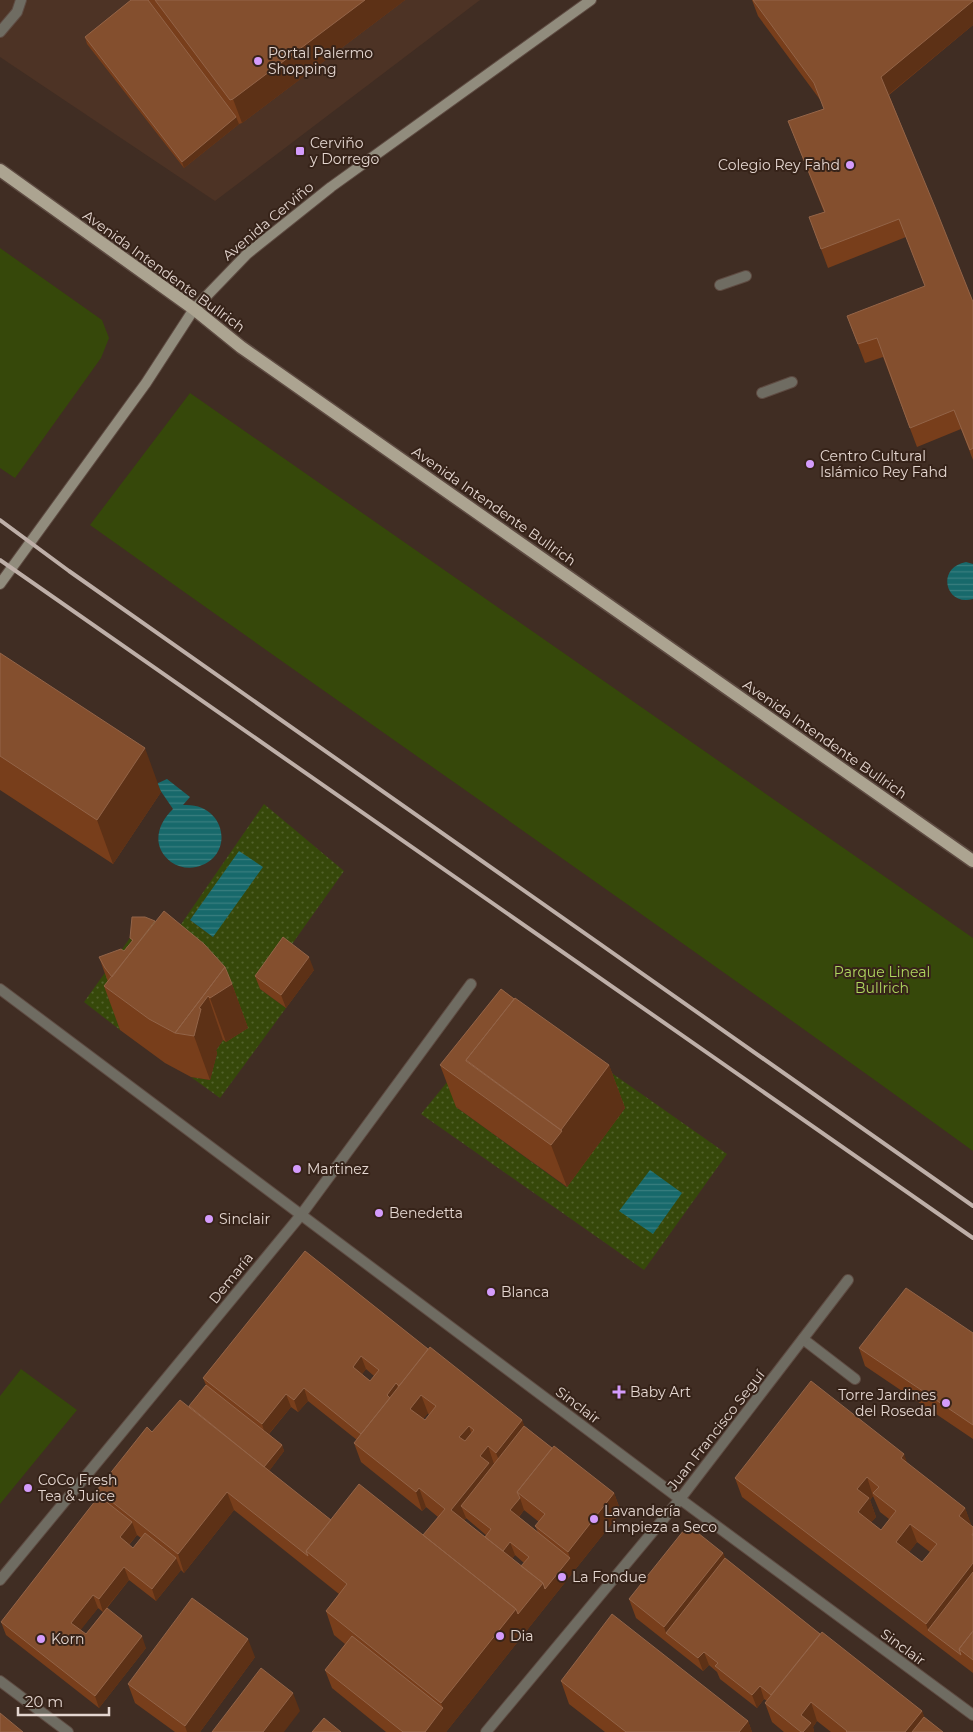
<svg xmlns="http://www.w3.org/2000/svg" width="973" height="1732" font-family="Montserrat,sans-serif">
  <defs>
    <pattern id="garden-dots" width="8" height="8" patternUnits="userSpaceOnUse" patternTransform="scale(1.25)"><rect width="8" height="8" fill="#36480a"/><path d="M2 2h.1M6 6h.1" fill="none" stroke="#53622d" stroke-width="1.8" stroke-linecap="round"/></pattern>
    <pattern id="water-rules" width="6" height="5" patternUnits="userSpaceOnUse" patternTransform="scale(1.25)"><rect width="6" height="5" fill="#17696b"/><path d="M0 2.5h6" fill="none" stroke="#397e7f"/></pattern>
  </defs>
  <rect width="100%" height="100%" fill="#402d23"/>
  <path fill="#4d3325" d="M0,0H480L215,201L0,57Z"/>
  <path fill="#36480a" d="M0,248L102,320L109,338L101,358L15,478L0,468Z
    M190,393L973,938V1151C681,939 384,735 90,525Z
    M21,1369L77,1410L0,1504V1396Z"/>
  <path fill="url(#garden-dots)" fill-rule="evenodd" d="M264,804L344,871L260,989L286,1008L220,1098L191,1077L210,1080L217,1054L215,1052L223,1040L226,1041L248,1028L128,1021L120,1030L84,1002L145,917L175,933ZM240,851L213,937L190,920Z
    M512,1003L727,1154L644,1270L421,1114ZM456,1107L625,1108L566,1187Z"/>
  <path fill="url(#water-rules)" d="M966,562L973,564V599C946,607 935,568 966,562Z
    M167,779L190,797L183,805C227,802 236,858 196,867C188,869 178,867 171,862C151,847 157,824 173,809L156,784Z
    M239,851L263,867L213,937L190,920Z
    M650,1170L682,1193L653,1234L619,1211Z"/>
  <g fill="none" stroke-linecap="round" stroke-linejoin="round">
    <defs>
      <path id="lane" d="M0,32L17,12L21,0
        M803,1339L855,1379"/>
      <path id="street" d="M720,285L746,276
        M762,393L792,382
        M0,989L680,1499L973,1715
        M0,1580L301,1215L471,984
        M0,1681L68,1732
        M486,1732L680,1499L848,1280"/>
      <path id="secondary" d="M0,584L146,383L194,309L247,254L331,187L591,0"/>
      <path id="primary" d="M0,170L194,309L241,347L973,861"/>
    </defs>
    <use href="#lane" stroke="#5e4b42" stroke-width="12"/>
    <use href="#street" stroke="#5e4b42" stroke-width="12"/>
    <use href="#secondary" stroke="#5e4b42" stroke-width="12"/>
    <use href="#primary" stroke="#5e4b42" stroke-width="15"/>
    <use href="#lane" stroke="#6f6c62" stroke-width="10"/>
    <use href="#street" stroke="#6f6c62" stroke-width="10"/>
    <use href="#secondary" stroke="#918c7d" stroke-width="10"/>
    <use href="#primary" stroke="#aca491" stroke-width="12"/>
    <path stroke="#beafa8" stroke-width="4" d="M0,520L69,571L973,1206
      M0,560L973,1238"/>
  </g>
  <path fill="#783e1b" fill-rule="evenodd" d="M131,0H405L242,123L239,124L184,168L87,44L85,37Z
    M752,0H973V25L889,95L973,302V460L961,429L917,447L883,357L865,363L847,316L925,286L906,237L828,268L809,217L824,212L788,121L824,109L821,101L758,16Z
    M0,653L161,792L113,864L0,790Z
    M130,938L232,984L248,1028L226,1042L223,1040L216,1050L217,1053L210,1080L191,1077L165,1063L120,1030L104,986L108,982L99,957L124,951L132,941Z
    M314,970L286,1008L260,989L255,976Z
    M501,989L609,1065L625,1108L567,1187L456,1107L440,1065Z
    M305,1251L428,1349L522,1420L524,1426L552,1448L614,1493L621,1512L446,1732H386L332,1688L325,1670L345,1644L334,1635L326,1611L339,1594L234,1510L184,1573L181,1570L156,1601L129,1580L107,1608L146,1648L99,1708L6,1635L1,1622L99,1496L97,1490L152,1432L189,1406L206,1385L203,1378ZM366,1369L374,1376L370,1381L362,1374ZM308,1401L357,1440L354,1443L361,1462L422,1511L426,1507L438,1517L423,1535L331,1520L269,1471L284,1451L282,1445L269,1434L291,1407L298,1412ZM428,1413L429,1415L425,1420L423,1419ZM524,1510L539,1522L535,1526L538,1532L519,1517ZM466,1518L486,1535L485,1537L464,1521ZM137,1535L141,1538L133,1548L129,1545ZM515,1555L524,1563L521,1566L512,1559ZM98,1608L103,1612L86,1634L80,1630Z
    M973,1333V1439L865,1366L859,1348Z
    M907,1463L965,1508L971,1525L973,1527V1673L742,1497L735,1478ZM873,1496L880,1512L889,1519L881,1530L871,1522L876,1517L870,1500ZM917,1542L930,1552L922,1562L909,1552Z
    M723,1553L725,1558L820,1634L922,1711L924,1717L943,1732H831L817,1721L813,1727L814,1732H784L772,1722L765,1703L767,1701L764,1699L757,1708L720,1679L717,1672L709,1665L703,1671L636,1618L629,1599Z
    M255,1657L200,1732H175L135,1703L128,1684Z
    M561,1681L748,1721L752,1732H605L569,1704Z"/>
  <path fill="#5d3116" d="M365,0H405L242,123L233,99Z
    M973,1V25L888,95L881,77Z
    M236,117L239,124L184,168L182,162Z
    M145,748L161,792L113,864L97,820Z
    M309,957L314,970L286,1008L281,995Z
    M225,967L232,984L248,1028L226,1042L210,998L208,996L223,1040L216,1050L217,1053L210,1080L194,1036L175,1033Z
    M609,1065L625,1108L567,1187L551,1145L562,1131L561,1130Z
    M361,1356L366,1369L357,1380L353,1367Z
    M396,1383L401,1396L365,1437L387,1395Z
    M304,1388L308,1401L298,1412L294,1400Z
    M286,1394L291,1407L266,1437L262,1424Z
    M421,1395L428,1413L417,1427L410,1409Z
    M522,1420L529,1439L503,1471L496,1453Z
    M469,1426L475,1444L466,1456L459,1437Z
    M282,1445L284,1451L263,1479L260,1472Z
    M488,1446L494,1464L461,1506L466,1518L458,1529L451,1510L480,1456Z
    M904,1454L911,1473L901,1458Z
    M867,1477L873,1496L870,1500L876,1517L864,1531L858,1512L857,1489Z
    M419,1488L426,1507L422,1511L416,1492Z
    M227,1492L234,1510L184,1573L178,1554Z
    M614,1493L621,1512L450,1727L441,1703L516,1609L570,1558L568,1552Z
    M520,1498L524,1510L514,1523L510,1510Z
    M965,1508L972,1527L959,1516Z
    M132,1522L137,1535L124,1550L120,1537Z
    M910,1524L917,1542L903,1560L896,1542Z
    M510,1542L515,1555L506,1566L501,1554Z
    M723,1553L730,1571L666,1633L664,1627Z
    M176,1558L181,1570L156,1601L152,1589Z
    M973,1563V1591L928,1630L926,1624Z
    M124,1567L129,1580L103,1612L99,1599Z
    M93,1595L98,1608L76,1636L71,1623Z
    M142,1636L146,1648L99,1708L95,1696Z
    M248,1639L255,1657L200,1732H187L185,1726Z
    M704,1652L709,1665L703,1671L698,1658Z
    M760,1686L764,1699L757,1708L752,1695Z
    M293,1693L300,1711L284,1732H263Z
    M811,1702L817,1721L813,1727L814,1732H803L801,1715Z
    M443,1708L450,1727L446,1732H425Z
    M922,1711L929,1729L927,1732H905Z
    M748,1721L752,1732H739Z"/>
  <path fill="#844f2e" stroke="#936448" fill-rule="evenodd" d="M131,0H148L236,117L182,162L85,37Z
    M155,0H365L233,99L230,100Z
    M753,0H973V1L881,77L935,207L973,302V448L970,450L954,410L910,428L877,338L858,344L847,316L925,286L899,219L821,249L809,217L825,212L788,121L824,109L814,83Z
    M0,653L145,748L97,820L0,756Z
    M164,911L204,944L225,967L175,1033L149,1019L104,986Z
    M132,917H145L155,921L112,977L105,968L99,957L121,949L124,951L133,940L130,938Z
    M283,937L309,957L281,995L255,976Z
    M225,967L232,984L210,998L208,996L199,1008L201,1009L194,1036L175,1033Z
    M501,989L514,999L466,1060V1061L562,1131L551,1145L440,1065Z
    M515,998L609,1065L561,1130L466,1060Z
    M305,1251L428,1349L399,1386L396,1383L387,1395L390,1398L361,1434L304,1388L294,1400L286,1394L262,1424L203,1378ZM361,1356L379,1370L370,1381L353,1367Z
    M906,1288L973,1333V1425L859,1348Z
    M430,1347L522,1420L496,1453L488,1446L480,1456L489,1463L451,1510L543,1583L518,1614L516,1609L423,1535L445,1509L419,1488L416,1492L354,1443ZM421,1395L436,1406L425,1420L410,1409ZM469,1426L474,1430L465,1441L459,1437Z
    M811,1381L904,1454L901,1458L965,1508L959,1516L973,1527V1533L972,1535H973V1563L926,1624L735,1478ZM867,1477L879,1487L873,1493L896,1511L881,1530L858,1512L869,1498L857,1489ZM910,1524L937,1544L922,1562L896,1542Z
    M206,1385L282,1445L264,1467L189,1406Z
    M180,1400L331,1520L306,1551L308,1556L227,1492L178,1554L97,1490L147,1427L152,1432Z
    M524,1426L552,1448L517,1492L520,1498L510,1510L570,1558L545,1589L543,1583L521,1566L529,1557L510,1542L503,1551L485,1537L491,1529L461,1506Z
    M554,1446L614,1493L568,1552L535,1526L545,1514L517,1492Z
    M359,1484L516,1609L441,1703L326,1611L347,1584L306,1551Z
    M99,1496L132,1522L120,1537L133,1548L145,1533L176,1558L152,1589L124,1567L99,1599L93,1595L71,1623L86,1634L107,1608L142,1636L95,1696L1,1622Z
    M688,1525L723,1553L664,1627L629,1599Z
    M725,1558L820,1634L771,1695L760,1686L752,1695L715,1666L718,1663L704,1652L698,1658L666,1633Z
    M973,1572V1631L959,1649L961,1655L928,1630Z
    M192,1598L248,1639L185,1726L128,1684Z
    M612,1614L748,1721L739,1732H626L561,1681Z
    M973,1631V1660L959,1649Z
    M822,1632L922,1711L905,1732H846L847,1731L811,1702L801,1715L811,1723L803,1732H801L765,1703Z
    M352,1636L443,1708L425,1732H403L325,1670Z
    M261,1668L293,1693L263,1732H212Z
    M0,1713L23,1732H0Z
    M924,1717L943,1732H912Z
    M324,1718L341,1732H312Z"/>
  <g fill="#d49cfc" stroke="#362319" stroke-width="2">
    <circle cx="258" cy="61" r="5"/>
    <rect x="295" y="146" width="10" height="10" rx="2.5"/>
    <circle cx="850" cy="165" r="5"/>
    <circle cx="810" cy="464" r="5"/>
    <circle cx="297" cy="1169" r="5"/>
    <circle cx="379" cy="1213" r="5"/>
    <circle cx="209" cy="1219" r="5"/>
    <circle cx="491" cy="1292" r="5"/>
    <path d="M616.5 1384.5h5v5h5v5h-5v5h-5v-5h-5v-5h5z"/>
    <circle cx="946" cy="1403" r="5"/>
    <circle cx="28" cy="1488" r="5"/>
    <circle cx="594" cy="1519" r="5"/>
    <circle cx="562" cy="1577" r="5"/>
    <circle cx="500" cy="1636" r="5"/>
    <circle cx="41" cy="1639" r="5"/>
  </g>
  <g text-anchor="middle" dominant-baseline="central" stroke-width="4" stroke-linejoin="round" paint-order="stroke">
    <g font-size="14" fill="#e4d6d0" stroke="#362319" text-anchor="start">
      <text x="268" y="53">Portal Palermo<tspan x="268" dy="16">Shopping</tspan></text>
      <text x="310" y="143">Cerviño<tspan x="310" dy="16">y Dorrego</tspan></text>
      <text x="840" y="165" text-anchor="end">Colegio Rey Fahd</text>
      <text x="820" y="456">Centro Cultural<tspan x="820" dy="16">Islámico Rey Fahd</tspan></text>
      <text x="307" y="1169">Martinez</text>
      <text x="389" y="1213">Benedetta</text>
      <text x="219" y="1219">Sinclair</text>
      <text x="501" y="1292">Blanca</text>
      <text x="630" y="1392">Baby Art</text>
      <text x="936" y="1395" text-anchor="end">Torre Jardines<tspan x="936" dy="16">del Rosedal</tspan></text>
      <text x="38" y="1480">CoCo Fresh<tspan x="38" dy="16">Tea &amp; Juice</tspan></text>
      <text x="604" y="1511">Lavandería<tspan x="604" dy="16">Limpieza a Seco</tspan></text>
      <text x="572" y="1577">La Fondue</text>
      <text x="510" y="1636">Dia</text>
      <text x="51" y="1639">Korn</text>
    </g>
    <g font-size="14" fill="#e4d6d0" stroke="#362319">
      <text transform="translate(268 221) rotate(-40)">Avenida Cerviño</text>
      <text transform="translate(164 271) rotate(36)">Avenida Intendente Bullrich</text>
      <text transform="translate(494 506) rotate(35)">Avenida Intendente Bullrich</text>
      <text transform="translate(825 739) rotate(35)">Avenida Intendente Bullrich</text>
      <text transform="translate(231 1278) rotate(-51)">Demaría</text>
      <text transform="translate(578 1405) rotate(37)">Sinclair</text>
      <text transform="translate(716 1430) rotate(-52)">Juan Francisco Seguí</text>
      <text transform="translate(903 1647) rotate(36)">Sinclair</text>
    </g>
    <g font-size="14" fill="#afd75f" stroke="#362319">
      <text x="882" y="972">Parque Lineal<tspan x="882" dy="16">Bullrich</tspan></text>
    </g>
  </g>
  <path d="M18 1707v8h91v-8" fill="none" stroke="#e4d6d0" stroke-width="2.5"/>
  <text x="25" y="1707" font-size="15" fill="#e4d6d0" stroke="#362319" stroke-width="4" paint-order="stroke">20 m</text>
</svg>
